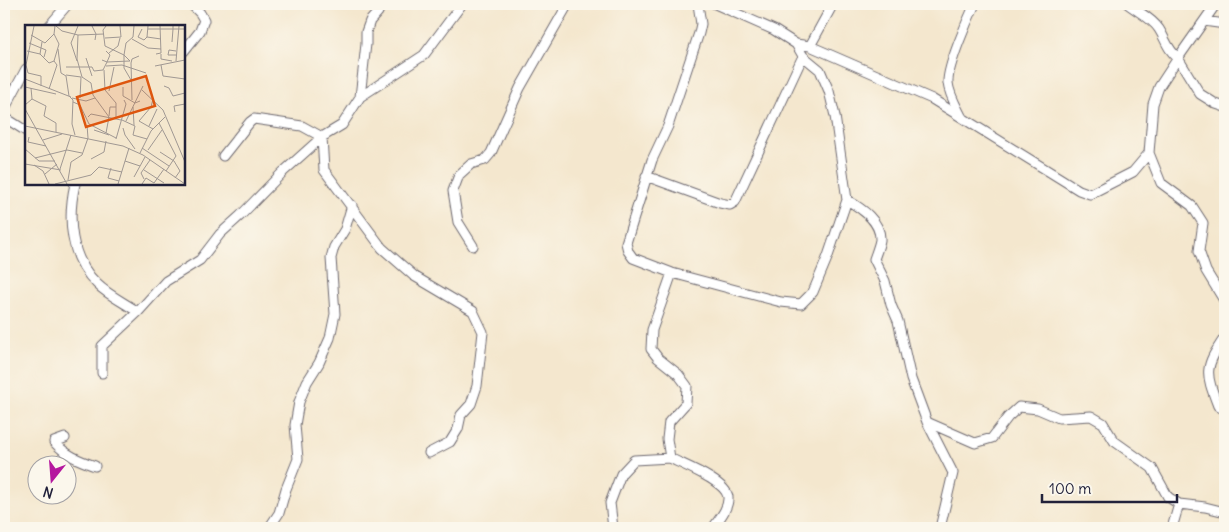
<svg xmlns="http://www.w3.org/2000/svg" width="1229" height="532" font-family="Delius,sans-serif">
  <rect width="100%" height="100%" fill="#fbf7ec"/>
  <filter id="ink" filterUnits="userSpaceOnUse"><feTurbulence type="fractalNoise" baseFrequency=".02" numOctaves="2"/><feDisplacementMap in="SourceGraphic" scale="10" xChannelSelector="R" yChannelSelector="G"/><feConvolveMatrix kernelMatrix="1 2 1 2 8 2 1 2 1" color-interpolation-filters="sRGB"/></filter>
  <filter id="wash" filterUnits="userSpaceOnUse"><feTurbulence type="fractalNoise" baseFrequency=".0096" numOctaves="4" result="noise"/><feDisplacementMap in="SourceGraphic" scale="20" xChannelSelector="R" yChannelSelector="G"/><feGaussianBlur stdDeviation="1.12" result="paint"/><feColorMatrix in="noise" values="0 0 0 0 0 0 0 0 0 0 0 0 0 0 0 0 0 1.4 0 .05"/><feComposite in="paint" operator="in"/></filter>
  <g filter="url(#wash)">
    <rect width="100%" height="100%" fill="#f4e7ce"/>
  </g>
  <g filter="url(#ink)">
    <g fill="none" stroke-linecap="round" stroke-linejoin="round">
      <defs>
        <path id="street" d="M698,4L701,24L699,33L668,126L652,160L626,243L628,251L633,258L672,273L781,302L801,304L813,292L828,256L847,200
          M715,4L774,30L796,44L810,46L932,99L1079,190L1090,194L1133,172L1149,153
          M1128,4C1138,12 1152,18 1159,29C1166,40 1167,49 1178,58L1159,87L1153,104L1149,153L1161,183L1192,206L1203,223L1199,251L1206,271L1225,302
          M1204,21L1216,4
          M1225,24L1204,21L1178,58L1200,94L1216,104L1225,107
          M49,26L68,4
          M796,44L803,56L820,70L829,91L835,116L847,200C861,208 881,221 880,240C879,246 876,253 874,259L885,281L891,305L898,321L911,379L927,422L953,473L940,528
          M810,46L833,4
          M184,51L200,31L204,20L200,13L191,4
          M360,97L366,44V32L370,21L378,12L381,4
          M4,110L26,69
          M961,116C956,106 949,94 948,83C947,67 968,19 975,4
          M4,117L26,131
          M223,156L250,122L254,119L302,126L322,137L324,170L382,248L414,276L473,311L483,332L477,386L471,404L461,415L458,429L450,442L429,453
          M646,176L720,203L730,205L735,202L803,56
          M75,184C67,219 70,258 97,284C108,295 125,303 138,312
          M473,246L458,222L453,191L459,175L471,164L485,160L491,153L520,88L568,4
          M672,273L652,330L651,349L658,358L678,374L687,386L686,403L669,422L667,439L670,458C683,465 726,481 728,497C729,508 719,519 713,528
          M1225,337C1204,368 1205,372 1218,406L1225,410
          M102,373V346L138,312L166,281L200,260L220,234L241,215L283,172L322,137L342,125L360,97L424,55L462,4
          M927,422L975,443L992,438L1008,417L1019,407L1038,409L1059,418L1091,416L1103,423L1114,441L1152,468L1168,497L1179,504L1205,507L1225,512
          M65,438L54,442C66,455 78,460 95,466
          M269,528L279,513L286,489L298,459L295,425L299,402L307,382L319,363L330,338L335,314L331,258L334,247L345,229L352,205
          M613,528L610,503L621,474L634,460L670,458
          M1172,528L1179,504"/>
      </defs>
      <use href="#street" stroke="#6c676e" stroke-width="11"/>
      <use href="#street" stroke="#fff" stroke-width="9"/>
    </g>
  </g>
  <g transform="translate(25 25)">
    <rect width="160" height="160" fill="#f4e7ce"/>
    <path fill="none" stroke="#a09893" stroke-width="1" d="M9,1L1,40L3,48L16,51V61M31,1L37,6L53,10L52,34L57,52L66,58L68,70L84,92M67,1L71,9L70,15M81,1L78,5L80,21L99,30V43L106,55M123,1L122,12L136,14M117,4L113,12L119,15L122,12M123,4H148V1M6,10L20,18L29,9M53,10L79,9M80,13L96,12L95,1M107,14L123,23L136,24M147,17L148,4H160M4,18L21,25L19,32M33,24L36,48L41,51L44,71L48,75L47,99L50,110M2,26L15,29L17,17M151,26L144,25L143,30H151M84,28L93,21L95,13M15,29L24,38L29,36L34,19L29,9L30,1M131,29L136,28L135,1M136,29V34L147,36M61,33L67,51M77,35L82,37L85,30L81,26M52,36L46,18L53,1M105,36L99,30L101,18L108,12L109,1M151,36L154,1M136,40L138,51L160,54M81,41L97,40L121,48M130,41L160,35M41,42H67L69,46L78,45L82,37L105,36M79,45L80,65L91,78V93M41,50L56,52M0,54L46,72M139,61L144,63L148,71L160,68M0,62L31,69M98,62V71L110,78L115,76M24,64L32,40L29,36M117,65L138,85L160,137M84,66L89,42M47,73L61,76L70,73M55,73L56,52M7,74L21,81L19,91L31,98V107M107,75L106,38L107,34L114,31M48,77L55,80L64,99L91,113M0,80L7,74L6,63M108,82L109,100M0,84L42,159M150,87L149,81L160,79M84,91L85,82H91M63,92L66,89L96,95M97,95L110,101L108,110L122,114M101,96L118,61M134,98L151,131L141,146M0,101L98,121L118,130L160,159M124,101L132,84M98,103L100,110L110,124M128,104L114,96L126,82L128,74M69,105L84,110M81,108L84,92M4,112L3,117L21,121M91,114L101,79L99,75M18,115L37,109M117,123L144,141M0,124L14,136H30M123,125L137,105M135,127L149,136M115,128L126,106L140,92M10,133L42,125L57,128M66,134L79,127L81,116M100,136L115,141M149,136L155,146L150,153M0,139L36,145M9,140L18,146L24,159M86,143L83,153L94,156M35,144L46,110M119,145L139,158M20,149L32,139M109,152L120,132M119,154L116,148L125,135M43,155L46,137L57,130L63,113L62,100M30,159L66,150L74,142L97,147M93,159L104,123M117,159L121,153L129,158L139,144"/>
    <path fill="#de560e" fill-opacity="0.15" stroke="#de560e" stroke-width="2.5" d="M121,51L130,81L61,102L52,72Z"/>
    <rect width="160" height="160" fill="none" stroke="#22223b" stroke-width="2.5"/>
  </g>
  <rect width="1229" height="532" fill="none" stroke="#fbf7ec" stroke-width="20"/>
  <g transform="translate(52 480) rotate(197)"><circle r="24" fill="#fbf7ec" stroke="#a4a2a5"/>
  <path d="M0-4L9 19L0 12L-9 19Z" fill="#b5179e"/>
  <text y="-8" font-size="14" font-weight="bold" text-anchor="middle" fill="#22223b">N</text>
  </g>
  <path d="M1042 494v8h135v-8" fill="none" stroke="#22223b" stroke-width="2.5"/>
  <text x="1049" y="494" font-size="15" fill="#22223b" stroke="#fbf7ec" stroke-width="4" paint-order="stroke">100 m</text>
</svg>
